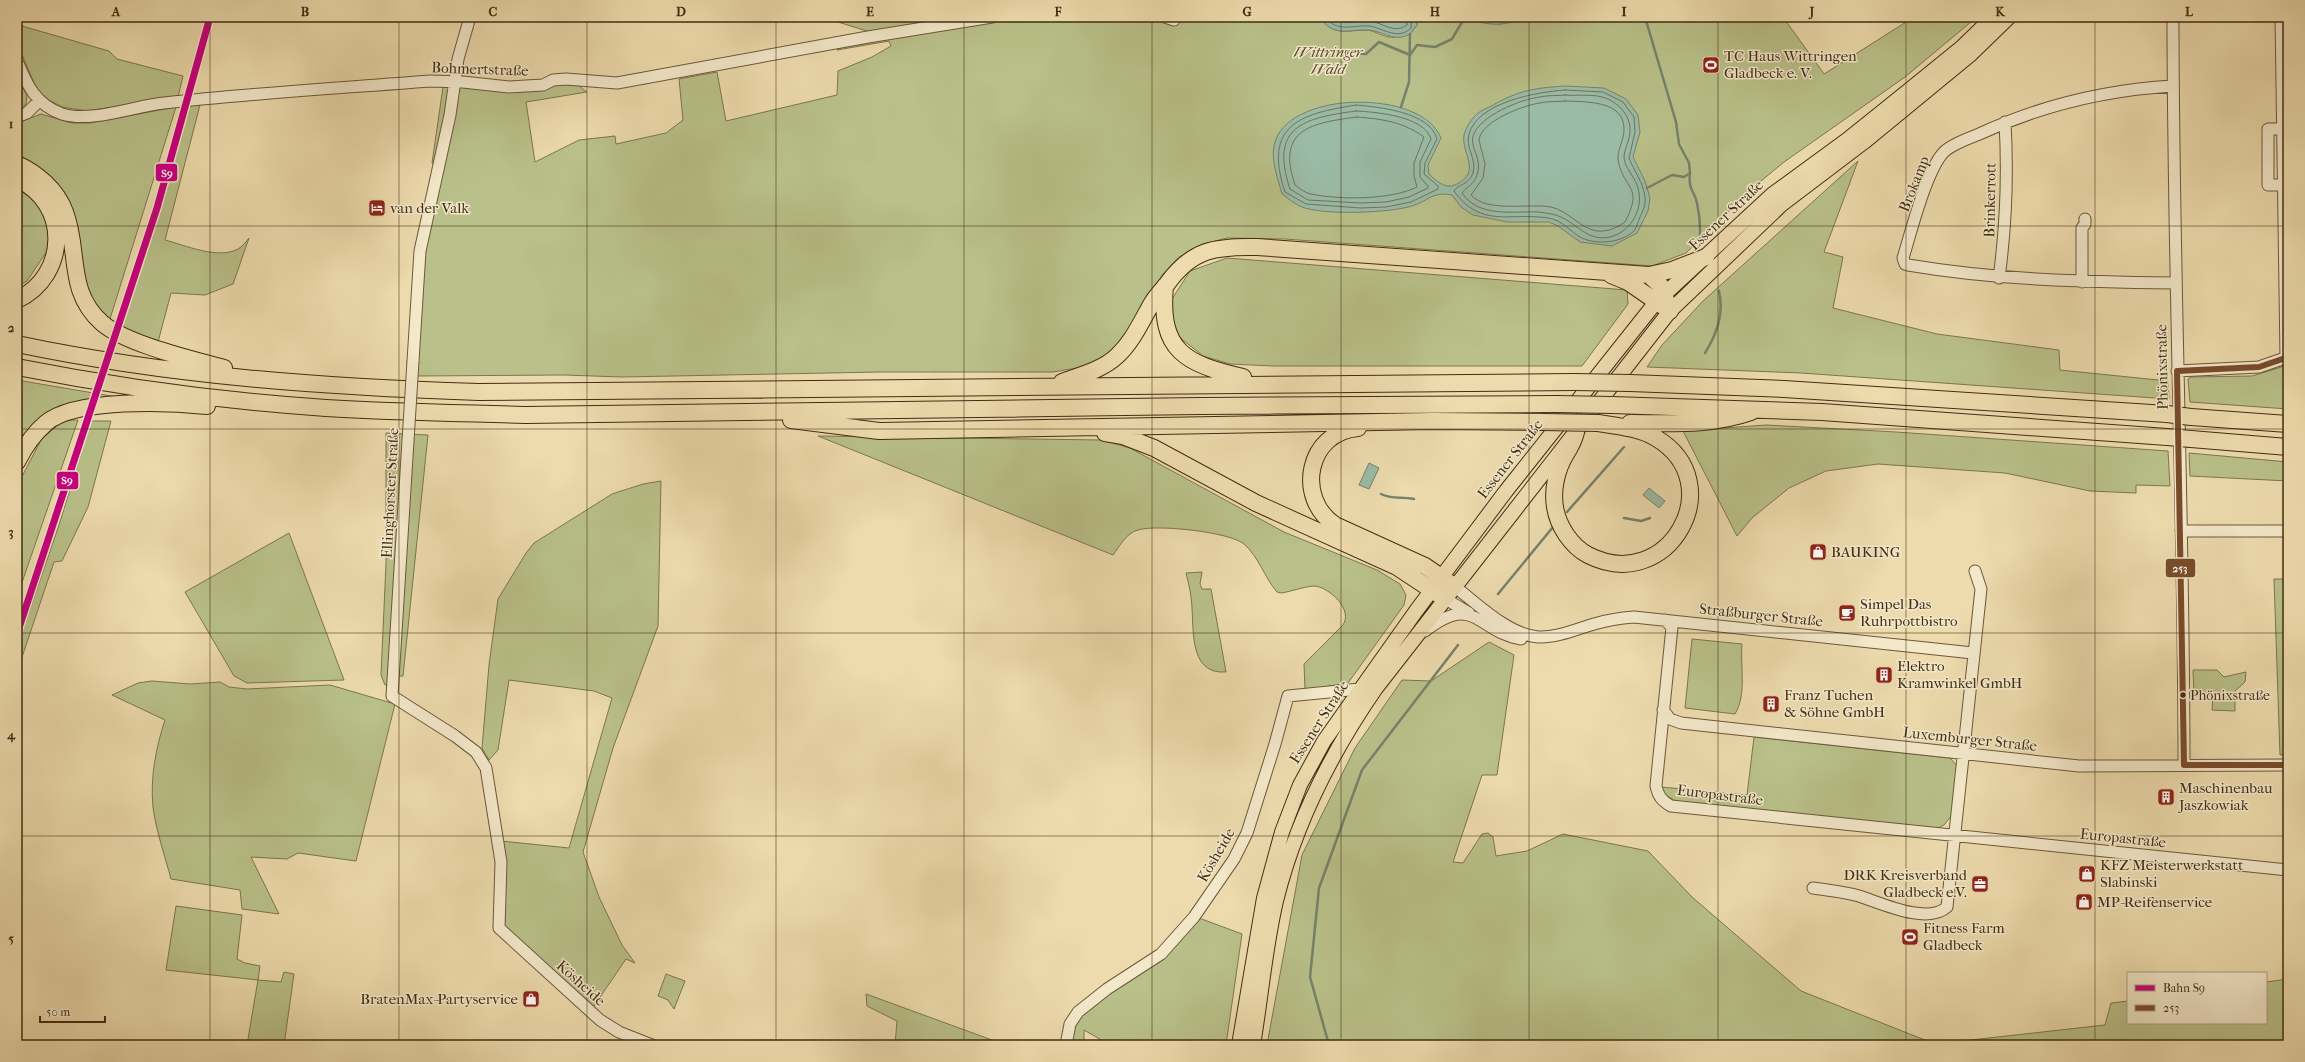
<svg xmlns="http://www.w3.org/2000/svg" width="2305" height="1062" font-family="'IM FELL French Canon',serif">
  <rect width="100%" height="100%" fill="#eddbad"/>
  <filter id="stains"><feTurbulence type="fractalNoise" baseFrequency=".005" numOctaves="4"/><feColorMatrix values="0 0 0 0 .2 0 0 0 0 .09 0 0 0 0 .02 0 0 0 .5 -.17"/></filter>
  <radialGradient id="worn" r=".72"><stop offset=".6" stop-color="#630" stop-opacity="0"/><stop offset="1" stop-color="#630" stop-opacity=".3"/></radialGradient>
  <path fill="#b9c089" stroke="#7d764e" d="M822,17H1319C1335,37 1346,30 1368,30C1375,31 1382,36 1389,37C1395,38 1404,35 1410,34L1417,25L1416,17H1467L1485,23L1501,24L1527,17H1783L1824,74L1914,17H1977L1905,77L1784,162L1755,186L1686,253L1652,266L1285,239L1227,238L1203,244L1179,257L1162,275L1130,331L1112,351L1089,366L1053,372H880L622,377L564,375L417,376L420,282L441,169L432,163L443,87C467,84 558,76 577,85C581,87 584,90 587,92L526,102L535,162L579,140L615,136L616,144L666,133L683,120L679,79L717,72L726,121L837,95L838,71L872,57L891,46L889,41L837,50L870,32Z
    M17,22L22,26L109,51L117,59L183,76L178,97L87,111L62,107L45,98L37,90L17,43Z
    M17,78L27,95L26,104L17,112Z
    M200,105L165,240C185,245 218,260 238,249C242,247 246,242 249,238L233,284L205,295L171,293L158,342L122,327L150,241L189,106Z
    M176,107L109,322L88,300L69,209L17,159V123L41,114L72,123H90Z
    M1858,161L1824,252L1843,257L1833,308L1937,334L2059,350L2060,370L2168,381L2169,399L1801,373L1647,367L1662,345L1703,301Z
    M17,188L31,195L51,222L47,251L27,281L17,287Z
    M1227,258L1627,290L1628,304L1582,366H1273L1230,364L1203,356L1173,332L1170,302L1190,271Z
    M2288,365V409L2190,402L2188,379L2191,377L2252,376Z
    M17,380L123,398L81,404L17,454Z
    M71,420H78L17,597V486L41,440L60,423Z
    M91,421H111L88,507L62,561L54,562L17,672V647L59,525Z
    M1766,425L1896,432L2168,451L2170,486L2136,485V493L2090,491L2005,473L1878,464L1826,471L1789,488L1752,518L1737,536L1683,431Z
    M386,433L428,435L403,676H390V684L385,685L381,675L386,564Z
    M818,436L1101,440L1130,448L1284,532L1377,570L1400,584L1406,595L1404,605L1348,683L1305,690L1304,664L1342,626C1355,611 1329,586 1313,586C1303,587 1292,591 1282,593L1277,592C1264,577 1259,557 1244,544C1230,532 1156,524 1138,530C1126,533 1120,546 1113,555Z
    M2189,453L2288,462V481L2190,476Z
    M661,481L658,626L613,748L583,852L599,897L622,945L635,963L626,959L592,1009L504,926L501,841L569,848L612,698L594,691L509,680L498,750L489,760L482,748L489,665L498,599L526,553L534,543L612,494L643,484Z
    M289,533L344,680L247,683L234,676L185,592Z
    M1202,572L1200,584L1202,589H1211L1226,672C1186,675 1195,623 1191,597C1190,589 1188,581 1186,573Z
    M2274,579H2288V754L2280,755Z
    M1692,639L1742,644C1740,666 1747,694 1735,714L1685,708Z
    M1489,642L1514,655L1497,775H1482L1453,862L1463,863L1482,834L1488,833L1493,837L1496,856L1527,851L1563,834L1648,851L1692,897L1801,991L1935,1044L2105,1025L2111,1003L2128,1001V1023H2266V982L2288,979V1045H1267L1302,855L1355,748L1402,680L1431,681Z
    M2193,670H2217L2224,677L2246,672L2245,682L2235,691V711L2212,710L2213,695H2194Z
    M152,681L190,684L220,682L229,687L247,689L330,685L395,704L356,861L298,853L287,859L251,857L279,914L242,909L240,890L171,879C165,856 156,831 153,807C150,778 156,747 165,720L112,695L138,683Z
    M1754,737L1950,758L1957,766L1952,815L1944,825L1936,829L1675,801L1663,793L1661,787L1747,795Z
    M176,906L242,915L237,959L245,963L260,966L258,980L281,982L284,972L294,974L284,1045H247L258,980L166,970Z
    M1199,918L1242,934L1226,1045H1110L1084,1030V1045H1070L1075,1022L1084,1011Z
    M666,974L685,981L674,1009L668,1000L658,996Z
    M866,994L992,1040L991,1045H895L897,1021L867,1006Z"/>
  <path fill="#9abba6" stroke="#76826c" d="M1319,17H1416L1417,25L1410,34C1394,43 1384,31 1368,30C1347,29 1335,38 1319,17Z
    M1467,17H1527C1508,26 1485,27 1467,17Z
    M1565,86L1604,88L1626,99L1638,115L1640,132L1633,157L1645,181L1650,198L1648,211L1637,233L1612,246L1580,242L1558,226L1549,222H1507L1473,215L1461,207L1452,195C1433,191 1428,201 1412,206C1389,213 1328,215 1305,208C1297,206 1289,199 1282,194C1278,179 1271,162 1274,146C1284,90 1422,88 1441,138L1428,165L1429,174C1436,181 1445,189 1455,185C1483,172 1461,154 1464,135C1465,129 1472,118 1477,114C1481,110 1488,108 1493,105C1520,90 1535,88 1565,86Z
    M1369,463L1379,468L1369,489L1359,485Z
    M1649,488L1665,501L1659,508L1643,495Z"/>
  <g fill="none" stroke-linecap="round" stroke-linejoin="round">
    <path stroke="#6e745d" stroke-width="1" d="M1325,17C1337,33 1352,25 1369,26C1383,28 1398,41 1411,28L1412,17
      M1331,17C1344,26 1353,21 1367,21C1381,21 1394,35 1407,25V17
      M1477,17L1501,20L1517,17
      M1565,90L1603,92L1623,102L1634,117L1635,132L1629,158C1634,171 1643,182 1645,197C1646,204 1643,211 1640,217C1638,221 1637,227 1634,231C1621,243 1597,245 1582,238C1570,232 1563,220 1548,218C1510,212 1481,229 1454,191C1458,184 1469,185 1473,173C1477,158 1465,148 1469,134C1478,102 1537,92 1565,90Z
      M1565,95C1576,96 1591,94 1602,97C1617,101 1631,115 1630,131C1630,140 1624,149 1624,158C1625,168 1634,176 1637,185C1645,206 1633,231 1610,237C1589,242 1578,225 1561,217C1554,214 1546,213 1538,212C1512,211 1479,218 1462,193C1466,187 1474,185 1477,175C1483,159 1470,149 1473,136C1479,116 1521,99 1540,97C1548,95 1557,96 1565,95Z
      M1565,101C1586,102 1625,100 1624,130C1624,140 1617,150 1618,160C1624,191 1644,185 1625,222C1616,228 1608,232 1597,231C1579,228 1569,211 1551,207C1529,203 1487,213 1471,195L1483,178L1485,164L1479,140C1481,121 1524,105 1540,103C1548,101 1557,102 1565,101Z
      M1356,105C1379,107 1430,112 1437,139L1425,163L1424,174L1438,186V189L1411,202L1386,207L1361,208L1306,204L1285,192C1263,125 1299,114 1356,105Z
      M1356,111C1376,112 1424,116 1431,139L1420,162V177L1428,186V188L1409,197L1386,202L1361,203L1308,200L1290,189C1269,126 1304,118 1356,111Z
      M1357,117C1383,119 1403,122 1424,137L1414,163V176L1417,187C1391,200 1340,200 1311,194C1305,193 1299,188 1295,185C1276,129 1311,123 1357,117Z"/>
    <path stroke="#76826c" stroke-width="2.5" d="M1645,17L1676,122L1679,144L1689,163L1690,173L1684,177L1672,175L1647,188
      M1348,53L1366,54L1379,42L1410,55L1417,45L1435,47L1452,39L1465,17
      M1401,107L1409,82L1410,34
      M1690,173C1688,191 1694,189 1697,203C1700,217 1701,231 1699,245
      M1705,353C1717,334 1724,312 1719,291
      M1381,494C1392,500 1402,496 1414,499
      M1567,512L1624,447
      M1624,518L1641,521L1650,518
      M1498,594L1553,527
      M1329,1045L1310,977L1319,888L1362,770L1458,645"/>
    <defs>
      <path id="minor" d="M1165,17L1174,20
        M2173,17C2173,266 2184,516 2184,765
        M2281,17L2286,358
        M17,61C27,85 36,105 62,114C91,123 134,106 164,103C252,93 341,88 430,81L463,82L509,87L543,85L553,80L566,79L617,83L868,37L992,17
        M2173,86C2105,90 2039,106 1977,135C1967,139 1950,145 1943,153C1926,172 1911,232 1903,258L1905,264L1908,265C1997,280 2085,282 2175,283
        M17,117L27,113L39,101
        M2283,129H2268V185H2284
        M1999,278C2006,226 2008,174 2005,122
        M2082,282V228L2085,224V219
        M413,361L420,251L450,115L458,59L470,17
        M2177,371L2259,367L2288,357
        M408,441L392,696L455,736L476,752L486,768L501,862L499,928L600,1020L619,1032L652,1045
        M2181,531H2288
        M1454,586C1478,604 1507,634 1538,637C1556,638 1577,629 1594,624C1607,620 1620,618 1634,617L1973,653
        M1444,598L1469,613
        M1665,620L1672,627L1656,786C1658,796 1662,801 1671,806L2288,870
        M1425,631C1475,592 1476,631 1521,639
        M1663,710L1670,719L1681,723L2079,766L2288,765
        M1813,888C1829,890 1844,892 1859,896C1881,903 1927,925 1947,907L1981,589L1975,571
        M1066,1045L1070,1024L1078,1012L1107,989L1161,954L1194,917L1234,859L1247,833L1275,744L1288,696L1360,689"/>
      <path id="major" d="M1239,1045L1264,898L1282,832L1300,785L1324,741L1416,611L1506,491L1656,302L1773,194L1847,140L1908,91L1961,48L1993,17
        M1253,1045C1261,998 1265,948 1276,901C1295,824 1331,753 1376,688L1670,311L1781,205L1864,142L1971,54L2009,17"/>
      <path id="highway" d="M17,164C37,173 57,190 65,212C80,251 66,291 102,323C126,344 191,359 224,368
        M17,179C70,203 69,275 17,300
        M1611,275L1628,282L1670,311
        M1649,275L1661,286L1670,311
        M1165,286C1159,351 1185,364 1243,377
        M17,344C169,376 324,387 479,392L1574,382
        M17,367C118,387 222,401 326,408C392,412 459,413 525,415L1199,406L1556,404
        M1062,382C1081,375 1102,370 1117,356C1133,341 1141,322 1152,303C1156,296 1162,290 1167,284C1192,249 1216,246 1257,247L1649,275L1672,270L1706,257
        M1630,383L1784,389L2167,414
        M1612,405L1822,412L2167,437
        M2191,417L2288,424
        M791,420L879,431L1432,421L1542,422
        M1630,423C1671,423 1711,426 1751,412
        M1358,428C1307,432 1295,498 1335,525L1425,566L1454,586
        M1576,432C1574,441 1571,446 1566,454C1557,469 1552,489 1555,507C1558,526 1571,546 1588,555C1668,596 1732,483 1656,438C1639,428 1617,426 1598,423
        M1105,433L1123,436L1154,448L1256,503L1397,567L1444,598
        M2191,439L2288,447
        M17,462C24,448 34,433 46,423C75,398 169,402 207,406"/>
    </defs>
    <use href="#minor" stroke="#6c583a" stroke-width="13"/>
    <use href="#major" stroke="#412c14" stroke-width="16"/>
    <use href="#highway" stroke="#412c14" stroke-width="18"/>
    <use href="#minor" stroke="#f3e8ca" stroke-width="11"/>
    <use href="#major" stroke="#eddbad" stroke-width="14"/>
    <use href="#highway" stroke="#eddbad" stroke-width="16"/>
    <defs>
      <path id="minor-bridge" d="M408,441L413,361"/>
      <path id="highway-bridge" d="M1574,382L1630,383
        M1556,404L1612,405
        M2167,414L2191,417
        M1542,422L1598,423
        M2167,437L2191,439"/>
    </defs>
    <use href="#minor-bridge" stroke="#6c583a" stroke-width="13" stroke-linecap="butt"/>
    <use href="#highway-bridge" stroke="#412c14" stroke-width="18" stroke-linecap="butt"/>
    <use href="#minor-bridge" stroke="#f3e8ca" stroke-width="11"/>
    <use href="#highway-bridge" stroke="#eddbad" stroke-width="16"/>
    <defs>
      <path id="bus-1" d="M2177,371L2184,765
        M2177,371L2259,367L2288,357
        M2184,765H2288"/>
    </defs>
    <use href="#bus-1" stroke="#f3e8ca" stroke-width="9"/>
    <use href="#bus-1" stroke="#7a4b2a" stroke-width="6"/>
    <defs>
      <path id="rail-1" d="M17,634L157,208L210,17"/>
    </defs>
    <use href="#rail-1" stroke="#f3e8ca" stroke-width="10"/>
    <use href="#rail-1" stroke="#c7007f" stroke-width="7"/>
  </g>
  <path fill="none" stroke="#412c14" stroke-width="1" stroke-opacity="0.55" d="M210,17V1045M399,17V1045M587,17V1045M776,17V1045M964,17V1045M1152,17V1045M1341,17V1045M1529,17V1045M1718,17V1045M1906,17V1045M2095,17V1045M17,226H2288M17,429H2288M17,633H2288M17,836H2288"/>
  <defs>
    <symbol id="stadium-square" viewBox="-11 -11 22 22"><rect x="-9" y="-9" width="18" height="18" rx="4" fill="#8f2418" stroke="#f3e8ca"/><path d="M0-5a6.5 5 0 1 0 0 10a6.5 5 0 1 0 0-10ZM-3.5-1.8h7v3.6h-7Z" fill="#fff"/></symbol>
    <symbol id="hotel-square" viewBox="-11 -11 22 22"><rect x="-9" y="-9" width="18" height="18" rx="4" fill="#8f2418" stroke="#f3e8ca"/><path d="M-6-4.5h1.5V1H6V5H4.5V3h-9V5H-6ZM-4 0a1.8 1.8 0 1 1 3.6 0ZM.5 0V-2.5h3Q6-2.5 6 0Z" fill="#fff"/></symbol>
    <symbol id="shop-square" viewBox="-11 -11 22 22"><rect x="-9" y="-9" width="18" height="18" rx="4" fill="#8f2418" stroke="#f3e8ca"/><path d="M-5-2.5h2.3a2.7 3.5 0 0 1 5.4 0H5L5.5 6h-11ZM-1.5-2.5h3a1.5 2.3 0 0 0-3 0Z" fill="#fff"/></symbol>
    <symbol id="cafe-square" viewBox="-11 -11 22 22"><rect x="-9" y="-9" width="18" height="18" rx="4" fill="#8f2418" stroke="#f3e8ca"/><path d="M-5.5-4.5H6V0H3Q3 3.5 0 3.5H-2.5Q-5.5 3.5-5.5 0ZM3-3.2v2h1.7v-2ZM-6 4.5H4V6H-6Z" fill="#fff"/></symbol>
    <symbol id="building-square" viewBox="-11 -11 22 22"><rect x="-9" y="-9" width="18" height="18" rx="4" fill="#8f2418" stroke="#f3e8ca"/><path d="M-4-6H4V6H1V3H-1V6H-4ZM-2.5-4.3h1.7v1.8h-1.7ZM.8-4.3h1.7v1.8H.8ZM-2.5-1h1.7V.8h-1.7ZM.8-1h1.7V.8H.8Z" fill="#fff"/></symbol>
    <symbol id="office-square" viewBox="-11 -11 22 22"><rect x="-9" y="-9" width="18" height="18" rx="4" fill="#8f2418" stroke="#f3e8ca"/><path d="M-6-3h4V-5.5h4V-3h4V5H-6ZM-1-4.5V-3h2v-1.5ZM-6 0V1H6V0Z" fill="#fff"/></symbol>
  </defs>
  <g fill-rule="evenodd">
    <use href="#stadium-square" x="1701" y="55" width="20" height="20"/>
    <use href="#hotel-square" x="367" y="198" width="20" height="20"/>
    <use href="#shop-square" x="1808" y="542" width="20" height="20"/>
    <use href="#cafe-square" x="1837" y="603" width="20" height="20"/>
    <use href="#building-square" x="1874" y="665" width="20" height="20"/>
    <use href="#building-square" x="1761" y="694" width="20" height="20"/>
    <use href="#building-square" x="2156" y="787" width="20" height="20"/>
    <use href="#shop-square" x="2077" y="864" width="20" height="20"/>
    <use href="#office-square" x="1970" y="874" width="20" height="20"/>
    <use href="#shop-square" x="2074" y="892" width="20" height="20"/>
    <use href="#stadium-square" x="1900" y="927" width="20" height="20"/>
    <use href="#shop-square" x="521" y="989" width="20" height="20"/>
  </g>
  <circle fill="#412c14" stroke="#f3e8ca" stroke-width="1.5" cx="2183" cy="695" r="3.5"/>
  <g text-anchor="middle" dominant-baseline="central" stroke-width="3" stroke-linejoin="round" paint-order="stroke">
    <g font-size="14" fill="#412c14" stroke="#f3e8ca" text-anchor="start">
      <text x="2190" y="695">Phönixstraße</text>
    </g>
    <g font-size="15" font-style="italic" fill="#594a2b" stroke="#f3e8ca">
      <text x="1328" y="52">Wittringer<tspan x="1328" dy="17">Wald</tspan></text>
    </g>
    <g font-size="15" fill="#412c14" stroke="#f3e8ca" text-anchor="start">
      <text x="1724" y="56">TC Haus Wittringen<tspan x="1724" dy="17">Gladbeck e. V.</tspan></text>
      <text x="390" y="208">van der Valk</text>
      <text x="1831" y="552">BAUKING</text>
      <text x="1860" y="604">Simpel Das<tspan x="1860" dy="17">Ruhrpottbistro</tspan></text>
      <text x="1897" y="666">Elektro<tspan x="1897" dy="17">Kramwinkel GmbH</tspan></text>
      <text x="1784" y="695">Franz Tuchen<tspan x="1784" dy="17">&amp; Söhne GmbH</tspan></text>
      <text x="2179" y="788">Maschinenbau<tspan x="2179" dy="17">Jaszkowiak</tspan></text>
      <text x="2100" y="865">KFZ Meisterwerkstatt<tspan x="2100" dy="17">Slabinski</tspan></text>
      <text x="1967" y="875" text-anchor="end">DRK Kreisverband<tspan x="1967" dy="17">Gladbeck e.V.</tspan></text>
      <text x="2097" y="902">MP-Reifenservice</text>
      <text x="1923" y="928">Fitness Farm<tspan x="1923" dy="17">Gladbeck</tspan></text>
      <text x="518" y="999" text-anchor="end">BratenMax-Partyservice</text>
    </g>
    <g font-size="15" fill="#412c14" stroke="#f3e8ca">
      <text transform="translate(480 69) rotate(2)">Bohmertstraße</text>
      <text transform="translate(1914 184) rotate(-68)">Brokamp</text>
      <text transform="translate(1990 200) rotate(-89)">Brinkerrott</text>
      <text transform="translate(1726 215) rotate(-43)">Essener Straße</text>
      <text transform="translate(2162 367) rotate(-91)">Phönixstraße</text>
      <text transform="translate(1510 459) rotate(-52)">Essener Straße</text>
      <text transform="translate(390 493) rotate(-87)">Ellinghorster Straße</text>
      <text transform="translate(1761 615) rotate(6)">Straßburger Straße</text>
      <text transform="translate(1319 722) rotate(-57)">Essener Straße</text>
      <text transform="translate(1970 739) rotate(6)">Luxemburger Straße</text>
      <text transform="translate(1720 795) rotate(7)">Europastraße</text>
      <text transform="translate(2123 838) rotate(6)">Europastraße</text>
      <text transform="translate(1216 855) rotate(-60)">Kösheide</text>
      <text transform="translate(581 983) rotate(42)">Kösheide</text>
    </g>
  </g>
  <g stroke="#f3e8ca" stroke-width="1.5">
    <rect x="155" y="163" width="23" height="19" rx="4" fill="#c7007f"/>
    <rect x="56" y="471" width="23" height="19" rx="4" fill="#c7007f"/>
    <rect x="2165" y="558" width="31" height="20" rx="4" fill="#7a4b2a"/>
  </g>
  <g font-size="11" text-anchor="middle" font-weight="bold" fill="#fff">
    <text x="167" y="177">S9</text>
    <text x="67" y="484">S9</text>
    <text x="2180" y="572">253</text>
  </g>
  <rect width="2305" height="1062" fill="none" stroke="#eddbad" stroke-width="44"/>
  <rect x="2127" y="972" width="140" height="52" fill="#f3e8ca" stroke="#ac9d81"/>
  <rect x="2135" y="985" width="20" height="6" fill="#c7007f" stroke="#ac9d81"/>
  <text x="2163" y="992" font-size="12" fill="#412c14">Bahn S9</text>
  <rect x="2135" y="1005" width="20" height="6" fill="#7a4b2a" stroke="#ac9d81"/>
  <text x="2163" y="1012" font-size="12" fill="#412c14">253</text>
  <path d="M40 1016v6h65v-6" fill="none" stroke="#412c14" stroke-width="2"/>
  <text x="46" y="1016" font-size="12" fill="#412c14" stroke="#f3e8ca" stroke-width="3" paint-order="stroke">50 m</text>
  <rect x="22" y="22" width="2261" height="1018" fill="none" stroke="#412c14" stroke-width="1.5"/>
  <g font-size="13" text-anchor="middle" font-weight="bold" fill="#412c14">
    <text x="116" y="16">A</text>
    <text x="305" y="16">B</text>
    <text x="493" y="16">C</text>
    <text x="681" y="16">D</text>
    <text x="870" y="16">E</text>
    <text x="1058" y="16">F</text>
    <text x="1247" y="16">G</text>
    <text x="1435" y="16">H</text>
    <text x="1624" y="16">I</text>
    <text x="1812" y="16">J</text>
    <text x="2000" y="16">K</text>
    <text x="2189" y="16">L</text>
    <text x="11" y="128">1</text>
    <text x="11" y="332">2</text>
    <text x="11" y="536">3</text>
    <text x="11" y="739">4</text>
    <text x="11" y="943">5</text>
  </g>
  <rect width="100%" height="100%" filter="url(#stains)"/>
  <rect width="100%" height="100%" fill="url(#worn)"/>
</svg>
